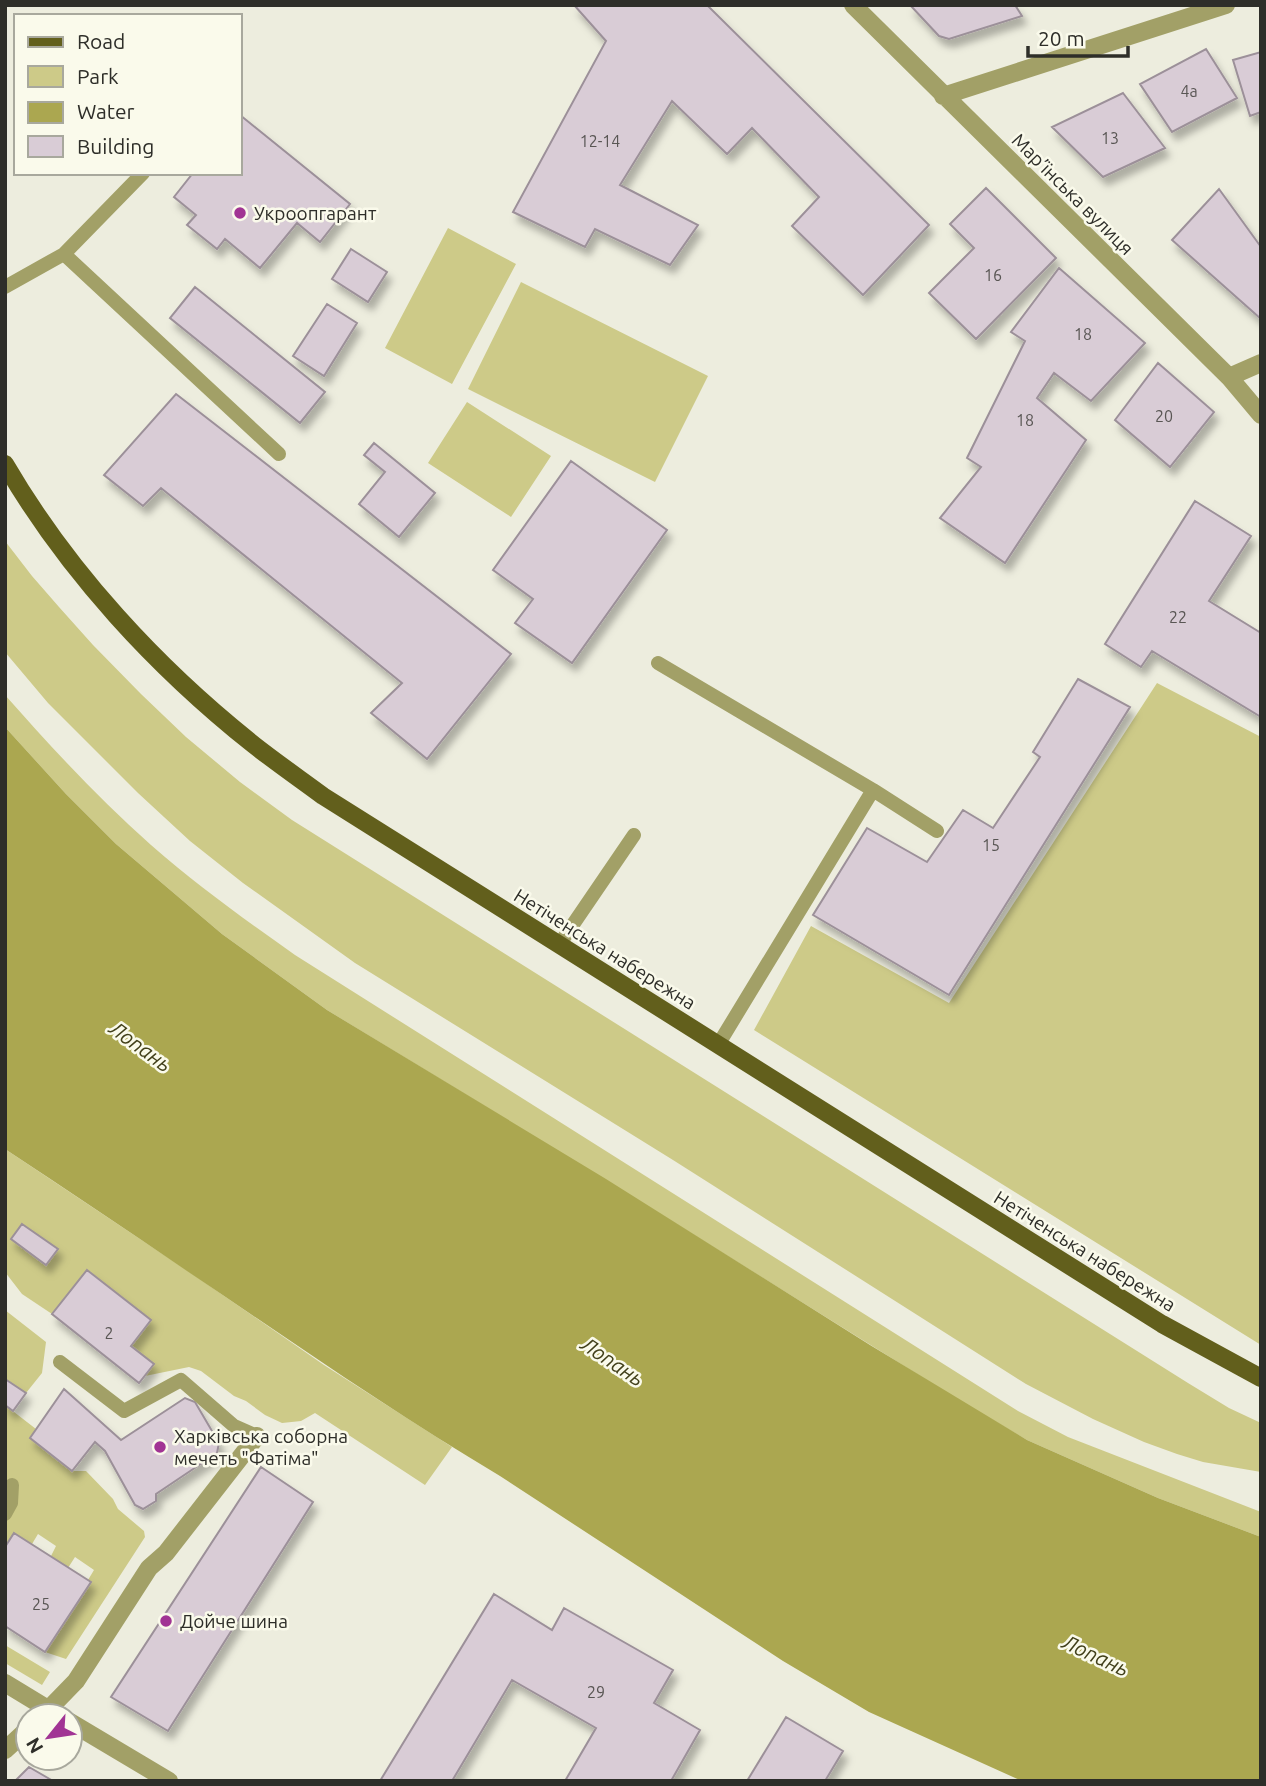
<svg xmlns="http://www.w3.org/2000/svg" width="1266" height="1786" font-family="Ubuntu,sans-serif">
  <defs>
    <filter id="shadow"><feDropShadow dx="4.5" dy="8" stdDeviation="3.5" flood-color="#0004"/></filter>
  </defs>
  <rect width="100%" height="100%" fill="#ededde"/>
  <path fill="#cdca88" d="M448,228L516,264L452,384L385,348Z
    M521,282L708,376L655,482L468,389Z
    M467,402L551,456L511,517L428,463Z
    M5,541L32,576L59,607L93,645L141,694L186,737L240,782L292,820L1188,1383L1229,1408L1261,1423V1472L1203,1462L1177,1454L1144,1442L1093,1419L1026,1384L673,1160L355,963L243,883L190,841L138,793L48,703L5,652Z
    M1157,683L1261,737V1345L754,1030L811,926L949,1003Z
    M5,695C51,747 99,799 151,845C197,885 245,920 295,955L1018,1411L1068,1437L1261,1512V1537L1158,1498L1027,1440L962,1402L609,1182L327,1010L222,934L116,844L66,794L5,727Z
    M5,1149L188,1271L324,1365L452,1447L425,1485L315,1413L301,1421L282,1423L265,1415L246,1401L234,1396L201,1371L189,1367L145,1376L154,1364L131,1346L150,1320L88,1270L52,1314L22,1294L5,1272Z
    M5,1310L46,1342L42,1373L26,1393L5,1379Z
    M5,1405L36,1429L30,1438L72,1471H86L113,1499L118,1509L144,1531L145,1537L66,1659L45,1652L90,1582L88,1580L94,1570L75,1557L68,1568L51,1556L56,1546L38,1534L32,1544L14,1533L5,1547Z
    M5,1645L50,1672L42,1685L5,1663Z"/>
  <path fill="#aba750" d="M5,727L66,794L116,844L222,934L327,1010L606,1179L870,1345L1027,1440L1158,1498L1261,1537V1781H1022L869,1712L783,1661L500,1476C392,1412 291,1341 187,1271C127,1230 66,1189 5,1149Z"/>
  <path fill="#d9ccd6" stroke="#9c9099" stroke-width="2" filter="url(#shadow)" d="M574,5H707L929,225L863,295L792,226L819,197L752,128L727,154L672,101L620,185L698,225L670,265L595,229L585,247L513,212L606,41Z
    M910,5H1015L1022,16L949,39L939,36Z
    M1206,49L1237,98L1172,132L1140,84Z
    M1261,52V112L1250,116L1233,60Z
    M1123,93L1165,148L1103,177L1052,127Z
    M240,115L350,204L320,242L297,223L260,268L225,239L217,249L187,225L196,215L174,197L193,173H240Z
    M986,188L1056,258L976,339L929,293L974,248L950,224Z
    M1219,189L1261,247V319L1172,240Z
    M351,249L387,272L368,302L332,279Z
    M1059,268L1145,343L1091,401L1054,373L1037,398L1086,440L1005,563L940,518L981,467L967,458L1025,341L1011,332Z
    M195,287L325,392L300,423L170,318Z
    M327,304L357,323L324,376L293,356Z
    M1158,363L1214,412L1170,467L1115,420Z
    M176,394L511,654L427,759L371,713L402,683L161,488L143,506L104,475Z
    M374,443L435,493L399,537L359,504L385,472L364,455Z
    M571,461L667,530L572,663L515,623L533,599L493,570Z
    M1195,501L1251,536L1209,601L1261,633V717L1152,651L1141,667L1105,644Z
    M1078,679L1130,707L949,995L813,915L867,828L927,862L963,810L993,828L1040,757L1033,752Z
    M22,1224L58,1249L46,1265L11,1239Z
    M87,1270L151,1320L131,1346L154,1364L139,1383L52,1314Z
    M5,1379L26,1393L13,1411L5,1405Z
    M64,1389L121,1440L185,1398L195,1402L219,1443L217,1453L156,1494V1501L143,1509L135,1505L105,1451L95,1442L72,1471L30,1438Z
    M261,1467L313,1502L168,1731L111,1697Z
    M14,1533L91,1582L45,1652L5,1626V1547Z
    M494,1594L552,1630L564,1608L673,1670L654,1703L700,1730L671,1781H565L596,1728L512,1680L452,1781H380Z
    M786,1717L843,1751L825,1781H747Z
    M29,1767L53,1781H15Z"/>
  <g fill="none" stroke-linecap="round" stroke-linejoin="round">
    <path stroke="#a2a067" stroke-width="14" d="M64,254L143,173
      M5,287L64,254L279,454
      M658,663L873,790L937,831
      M559,945L634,835
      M718,1045L873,790
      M60,1362L124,1411L181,1380L234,1426L257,1436
      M5,1514L11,1503L12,1485"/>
    <path stroke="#a2a067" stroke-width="18" d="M853,5L1229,377L1261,415
      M943,96L1226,5
      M1229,377L1261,363
      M5,1683L56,1714
      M42,1716L76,1681L149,1568L166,1553L257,1436
      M70,1722L169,1781
      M5,1750L28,1729"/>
    <path stroke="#625f1c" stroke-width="18" d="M5,464C68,572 157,668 254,745C277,763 300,779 323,796L1162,1324L1261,1378"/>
  </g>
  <g fill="#a13494" stroke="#fafaeb" stroke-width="2.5">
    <circle cx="240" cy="213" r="7"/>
    <circle cx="160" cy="1447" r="7"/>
    <circle cx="166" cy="1621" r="7"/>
  </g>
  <g text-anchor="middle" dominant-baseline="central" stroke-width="5" stroke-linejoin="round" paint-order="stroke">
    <g font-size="16" fill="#595654">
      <text x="1189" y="91">4а</text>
      <text x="1110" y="138">13</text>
      <text x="600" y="141">12-14</text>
      <text x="993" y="275">16</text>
      <text x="1083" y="334">18</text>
      <text x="1164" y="416">20</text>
      <text x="1025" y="420">18</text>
      <text x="1178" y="617">22</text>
      <text x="991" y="845">15</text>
      <text x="109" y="1333">2</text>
      <text x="41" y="1604">25</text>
      <text x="596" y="1692">29</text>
    </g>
    <g font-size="19" fill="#2e2e29" stroke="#fafaeb">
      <text transform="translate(1073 194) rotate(45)">Мар’їнська вулиця</text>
      <text transform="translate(605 949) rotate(32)">Нетіченська набережна</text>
      <text transform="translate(1085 1251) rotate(32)">Нетіченська набережна</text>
    </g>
    <g font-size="19" fill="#2e2e29" stroke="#fafaeb" text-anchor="start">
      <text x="254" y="213">Укроопгарант</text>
      <text x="174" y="1436">Харківська соборна<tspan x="174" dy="22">мечеть "Фатіма"</tspan></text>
      <text x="180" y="1621">Дойче шина</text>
    </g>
    <g font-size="21" font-style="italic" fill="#42401b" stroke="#fafaeb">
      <text transform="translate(141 1046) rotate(36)">Лопань</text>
      <text transform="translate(613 1361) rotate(34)">Лопань</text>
      <text transform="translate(1096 1655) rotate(25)">Лопань</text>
    </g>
  </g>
  <rect width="1266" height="1786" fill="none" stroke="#2e2e29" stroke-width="14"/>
  <rect x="14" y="14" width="228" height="161" fill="#fafaeb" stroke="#a8a89d" stroke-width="2"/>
  <rect x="28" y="37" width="35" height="10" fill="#625f1c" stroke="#a8a89d" stroke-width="2"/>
  <text x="77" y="49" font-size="21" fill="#2e2e29">Road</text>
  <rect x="28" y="66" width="35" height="21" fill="#cdca88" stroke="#a8a89d" stroke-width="2"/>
  <text x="77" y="84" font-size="21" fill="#2e2e29">Park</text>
  <rect x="28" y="102" width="35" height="21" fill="#aba750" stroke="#a8a89d" stroke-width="2"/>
  <text x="77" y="119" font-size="21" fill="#2e2e29">Water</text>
  <rect x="28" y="136" width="35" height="21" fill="#d9ccd6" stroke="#a8a89d" stroke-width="2"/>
  <text x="77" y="154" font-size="21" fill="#2e2e29">Building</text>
  <g transform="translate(49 1737) rotate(240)"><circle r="33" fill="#fafaeb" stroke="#a8a89d" stroke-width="2"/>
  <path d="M0-5L12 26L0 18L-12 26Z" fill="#a13494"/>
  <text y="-10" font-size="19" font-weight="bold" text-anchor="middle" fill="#2e2e29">N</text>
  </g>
  <path d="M1028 46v10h100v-10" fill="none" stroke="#2e2e29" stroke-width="3.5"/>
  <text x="1038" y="46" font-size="21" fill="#2e2e29" stroke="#fafaeb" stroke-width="5" paint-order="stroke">20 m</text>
</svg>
